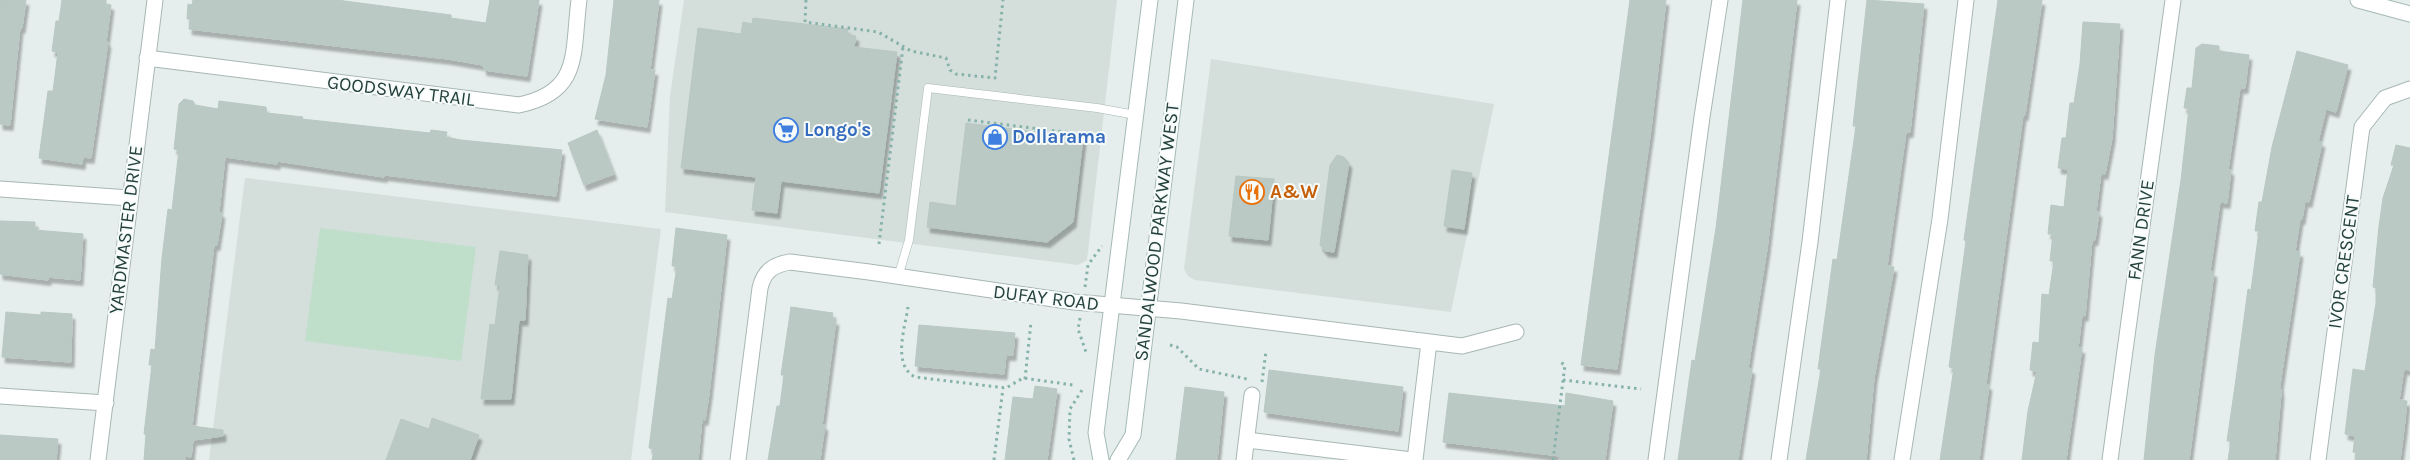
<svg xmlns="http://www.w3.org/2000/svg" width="2410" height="460" font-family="Karla,sans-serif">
  <defs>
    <filter id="shadow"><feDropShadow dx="3" dy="5.5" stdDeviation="1" flood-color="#0004"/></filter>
  </defs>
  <rect width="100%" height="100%" fill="#e5eeec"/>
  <path fill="#d4dedb" d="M684,0H1117L1087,260L1078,265L665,212L670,96Z
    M1211,59L1494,104L1451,312L1195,280L1188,276L1184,269Z
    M245,178L661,229L631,460H209Z"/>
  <path fill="#bfdfcb" d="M320,228L476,247L461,361L305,341Z"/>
  <path fill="#bbc9c5" stroke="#b8c8c3" filter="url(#shadow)" d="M0,0H26L22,28L20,27L10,125L0,124Z
    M62,0H106V4L111,5L106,42H108L91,158L83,157L82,164L39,158L48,91H53L58,52L52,51L56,21H59Z
    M193,0H337L451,15V18L486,23L490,0H539L527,76L484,70L483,65L448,59L189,29L190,19H187L188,4L192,5Z
    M614,0H659L650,70H655L647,127L595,119L606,75Z
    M1630,0H1666L1651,129L1617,369L1581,365Z
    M1743,0H1797L1767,249L1748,368L1752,369L1738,460H1678L1692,360L1695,361L1716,228Z
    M1867,0L1924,4L1910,132H1906L1887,266L1894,267L1874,378L1866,460H1806L1821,369H1818L1833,259L1837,260L1856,126H1853Z
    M1998,0H2042L2025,115H2023L1986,384L1989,385L1979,460H1940L1954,368L1949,367L1966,241L1964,240Z
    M753,18L848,29L847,35L856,36L854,47L897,52L879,193L781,181L777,213L752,210L756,177L681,168L698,28L741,34L743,22L752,24Z
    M2083,22L2120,24L2112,138L2105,174L2101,173L2096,211L2099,212L2095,240H2092L2085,316L2082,315L2078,348H2082L2066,460H2022L2028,411L2037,371L2030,370L2033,342L2039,343L2042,294L2049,295L2054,261H2050L2053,234H2048L2051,205L2064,207L2068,169L2058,168L2062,138H2066L2070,103H2074L2080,64Z
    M2202,44L2219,46V51L2249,55L2245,88H2240L2228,170H2231L2227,203L2220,202L2210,271L2214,272L2189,460H2144L2155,355L2181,180L2189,108H2184L2187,88H2192L2196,48Z
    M2297,51L2348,65L2336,112L2326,109L2318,141L2322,142L2309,202L2305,201L2302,219H2300L2295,251L2300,252L2280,385L2281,393L2275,460H2228L2231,441H2227L2235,386L2248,289L2251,290L2259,231H2255L2259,202H2262L2272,147Z
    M184,99L193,101L195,105L218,109L219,101L266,107L267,113L303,117L302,119L430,133L431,130L447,132L446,137L461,140L562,150L556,196L385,175L384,177L277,161V164L225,157L219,212L222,213L217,245H214L192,426L223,430V436L193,440L191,457L185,456V460H144L146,434H144L152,365H149L151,349L155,350L162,258L168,209L172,210L179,150L174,149L179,104Z
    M966,123L1083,138L1073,222L1047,242L927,227L930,202L956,206Z
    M597,130L614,174L584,185L568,143Z
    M2396,145L2410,148V370L2404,369L2399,400L2407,401L2404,429L2400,460H2355L2356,453L2353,452L2355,436L2345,434L2353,369L2365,371L2376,303V288L2373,287L2379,226L2383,198L2394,165H2391Z
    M1337,155L1344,157L1349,163L1334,252L1325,251L1320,245L1330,165Z
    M1452,170L1472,173L1464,229L1444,226Z
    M1236,176L1274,179L1268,240L1229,236Z
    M0,221L35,222V230L83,234L80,280L48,277V280L0,274Z
    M676,228L727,235L709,394L705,420L702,419L698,460H652L654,449L649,448L668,298L672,299L677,266H672Z
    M500,251L528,255L525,320H519L511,399H481L490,324L495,325L500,285H495Z
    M791,307L833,313L832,320H836L822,425H825L820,460H768L777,406H780L784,375H781Z
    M6,312L41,315V312L72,314L71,362L2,357Z
    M919,325L1015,333L1013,355H1006L1004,374L915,366Z
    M1269,370L1403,387L1398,431L1264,412Z
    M1035,386L1057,389L1047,460H1005L1013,397L1033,399Z
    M1185,387L1224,392L1217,460H1176Z
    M1449,393L1565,406L1566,393L1613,401L1605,460H1559L1560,456L1443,442Z
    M432,418L479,435L470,460H386L401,419L429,429Z
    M0,435L58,439L56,460H0Z"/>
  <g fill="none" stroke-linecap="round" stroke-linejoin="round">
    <defs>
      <path id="lane" d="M898,277L909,240L928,88L1097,108L1136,115"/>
      <path id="street" d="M147,58L519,105C582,92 572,53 579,0
        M0,189L130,198
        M0,396L106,403
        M1247,440L1412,460
        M98,460L155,0
        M738,460L760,288C764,271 773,265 790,262L869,272L1074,302L1181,311L1462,346L1516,332
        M1244,460L1252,395
        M1415,460L1429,342
        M1656,460L1702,117L1720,0
        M1779,460L1810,242L1838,0
        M1902,460L1940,219L1966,0
        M2110,460L2173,0
        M2318,460L2362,127L2385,98L2410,89"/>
      <path id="secondary" d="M2358,0L2410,14
        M1101,460L1096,433L1150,0
        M1118,460L1133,435L1186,0"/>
    </defs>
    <use href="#lane" stroke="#a7b7b4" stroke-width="9"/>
    <use href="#street" stroke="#a7b7b4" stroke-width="17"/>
    <use href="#secondary" stroke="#a4bab5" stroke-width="17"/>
    <path stroke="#86b2aa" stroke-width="3" stroke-dasharray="2.5 4" stroke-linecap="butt" d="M806,0L805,22L878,32L911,51L946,58L950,70L956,74L995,78L1003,0
      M968,120L1104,137
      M879,244L903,47
      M1085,287L1088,265L1102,246
      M908,307C905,328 892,365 915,377L1006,388L1023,378L1073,385
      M1080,318L1078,329L1087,355
      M1170,345L1177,347L1199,369L1247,379
      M1025,379L1031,322
      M1563,380L1641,389
      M1262,382L1266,351
      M994,460L1003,388
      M1074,460L1069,439L1070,409L1084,387
      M1553,460L1565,365L1560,362"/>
    <use href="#lane" stroke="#fff" stroke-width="8"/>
    <use href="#street" stroke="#fff" stroke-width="15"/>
    <use href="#secondary" stroke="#fff" stroke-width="15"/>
  </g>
  <defs>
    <symbol id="supermarket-ring" viewBox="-11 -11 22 22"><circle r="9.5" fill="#f6fbf9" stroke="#3f7fe0" stroke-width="1.5"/><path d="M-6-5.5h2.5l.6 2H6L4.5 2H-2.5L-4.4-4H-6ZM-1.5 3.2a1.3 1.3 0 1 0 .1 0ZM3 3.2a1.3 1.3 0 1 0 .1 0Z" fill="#3f7fe0"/></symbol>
    <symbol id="shop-ring" viewBox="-11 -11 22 22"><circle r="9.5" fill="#f6fbf9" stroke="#3f7fe0" stroke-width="1.5"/><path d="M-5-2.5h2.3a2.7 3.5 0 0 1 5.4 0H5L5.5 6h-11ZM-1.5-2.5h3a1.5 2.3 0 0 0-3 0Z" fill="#3f7fe0"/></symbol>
    <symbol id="restaurant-ring" viewBox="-11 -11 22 22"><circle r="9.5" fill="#f6fbf9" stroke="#e8710a" stroke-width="1.5"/><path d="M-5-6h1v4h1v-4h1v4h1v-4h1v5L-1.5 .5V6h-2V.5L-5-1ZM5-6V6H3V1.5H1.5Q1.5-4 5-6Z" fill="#e8710a"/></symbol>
  </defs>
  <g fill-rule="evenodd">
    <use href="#supermarket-ring" x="772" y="116" width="28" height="28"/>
    <use href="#shop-ring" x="981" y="123" width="28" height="28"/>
    <use href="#restaurant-ring" x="1238" y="178" width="28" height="28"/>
  </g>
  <g text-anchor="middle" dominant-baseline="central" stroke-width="4" stroke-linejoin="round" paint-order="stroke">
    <g font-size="19" fill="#24413d" stroke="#f6fbf9">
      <text transform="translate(401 91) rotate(7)">GOODSWAY TRAIL</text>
      <text transform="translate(126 230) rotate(-83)">YARDMASTER DRIVE</text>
      <text transform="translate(2141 230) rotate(-82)">FANN DRIVE</text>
      <text transform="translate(1157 232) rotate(-83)">SANDALWOOD PARKWAY WEST</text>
      <text transform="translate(2344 262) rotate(-82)">IVOR CRESCENT</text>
      <text transform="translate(1046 298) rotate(7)">DUFAY ROAD</text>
    </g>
    <g font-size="19" font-weight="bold" fill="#366cbe" stroke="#f6fbf9" text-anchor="start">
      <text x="804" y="130">Longo's</text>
      <text x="1012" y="137">Dollarama</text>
    </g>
    <g font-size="19" font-weight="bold" fill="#c56008" stroke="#f6fbf9" text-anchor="start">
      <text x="1270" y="192">A&amp;W</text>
    </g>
  </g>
</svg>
